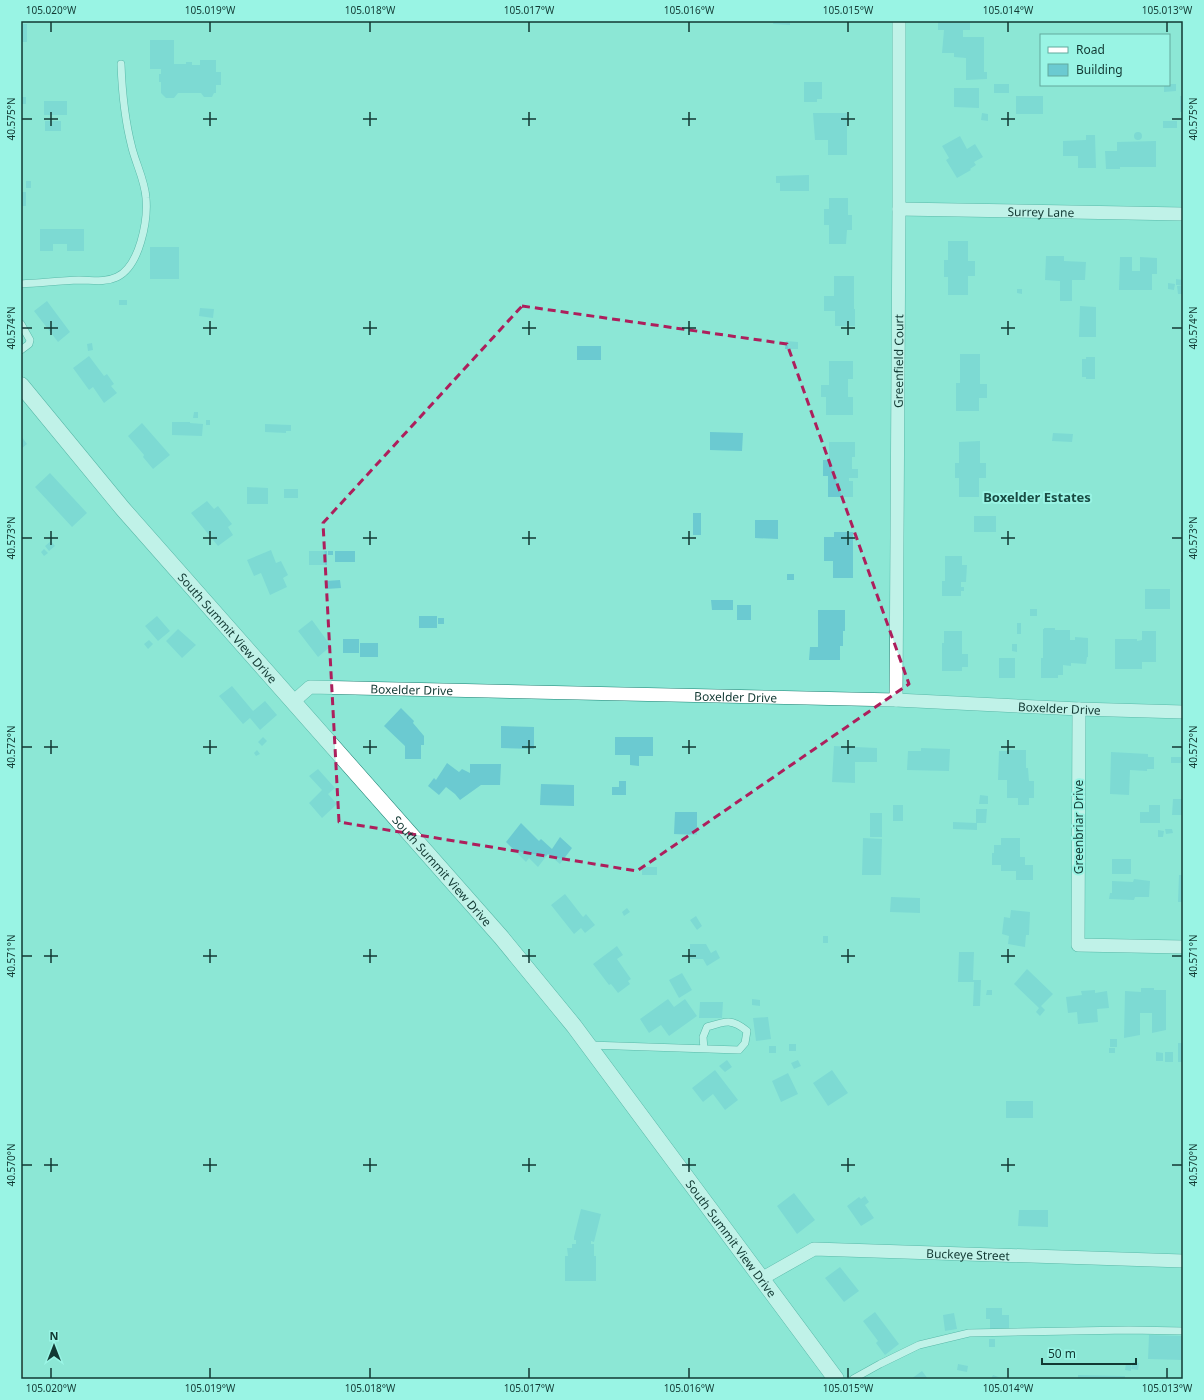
<svg xmlns="http://www.w3.org/2000/svg" width="1204" height="1400" font-family="'Noto Sans',sans-serif">
  <rect width="100%" height="100%" fill="#8ce7d6"/>
  <path fill="#f8af6f" d="M21,1229L23,1379H21Z"/>
  <path fill="#6bcad1" d="M774,21H790V25L773,24Z
    M938,21H970V30H963V37H984V72H987V79L966,80V58L954,57V53H942L944,30H938Z
    M21,24H27V42H21Z
    M150,40H174V64H186V62H192V65H200V60H216V72H221V85H216V93H214L212,97H204L201,93H178L174,98H166L161,93V82H159V74H161V69H150Z
    M804,82H822V99H817V102H804Z
    M994,84H1009V93H994Z
    M1169,84H1176V91L1164,92V85Z
    M954,88H979V108L954,107Z
    M1016,96H1043V114H1016Z
    M1180,96H1183V112H1180Z
    M21,97H26V104H21Z
    M44,101H67V115H44Z
    M813,113H847V155H828V140H815Z
    M982,113L988,114V121L981,120Z
    M45,121H61V131H45Z
    M1163,121H1177V128H1163Z
    M1134 136a4 4 0 1 1 8 0a4 4 0 1 1-8 0Z
    M1086,135H1095L1096,168H1078V156H1063V141L1086,140Z
    M960,136L967,149L975,144L983,157L974,162L976,165L970,169L971,170L957,178L946,160L949,158L942,146Z
    M1156,141V167H1120V169H1106L1105,151H1117V142Z
    M809,175V191H780V183H776V176Z
    M26,181H31V188H26Z
    M21,192H26V206H21Z
    M829,198H848V215H852V230H847L846,244H829V225H824V209H829Z
    M40,229H84V251H67V244H53V251H40Z
    M948,241H968V261H975V276H968V295H948V277H944V260H948Z
    M150,247H179V279H150Z
    M1046,256H1064V261L1086,262L1085,280H1072V301H1060V281L1045,280Z
    M1120,257H1132V271H1140V257L1157,258V274H1152V290H1119Z
    M834,276H854V309H855V326H835V311H824V296H834Z
    M1176,279L1183,280V285H1176Z
    M1168,283L1175,284L1174,290L1168,289Z
    M1183,285V294H1178L1177,286Z
    M1017,289H1022V294L1017,293Z
    M119,300H127V305H119Z
    M47,301L70,332L58,342L34,311Z
    M1080,306L1096,307V337H1079Z
    M200,308L214,309L213,318L199,316Z
    M786,341L798,342V349H785Z
    M92,343L93,350L88,351L87,344Z
    M577,346H601V360H577Z
    M960,354H980V384H987V398H979V411H956V383H960Z
    M89,356L104,376L107,374L114,384L111,386L117,393L104,403L93,387L89,390L73,368Z
    M1086,357H1095V379H1086V377H1082V359H1086Z
    M829,361H853V379H848V397H853V415H826V397H821V385H829Z
    M194,412H198V418H193Z
    M206,420H210V425H206Z
    M172,422H190V431V423L203,424L202,436L172,435Z
    M142,423L170,455L153,469L143,457L144,455L128,436Z
    M265,424L291,425V431H286V433L265,432Z
    M710,432L743,433L742,451L710,450Z
    M1053,433L1073,434L1072,442L1052,441Z
    M21,436L27,444L21,449Z
    M980,441V463H986V478H979V497H959V478H955V463H959V442Z
    M829,442H855V457H852V469H858V478H849V481H853V497H828V476H823V460H829Z
    M50,473L87,513L72,527L35,487Z
    M247,487L268,488V504H247Z
    M284,489H298V498H284Z
    M207,501L214,509L218,506L232,524L228,527L233,535L218,546L191,513Z
    M693,513H701V535H693Z
    M974,516H996V532H974Z
    M755,520H778V539L755,538Z
    M834,532H853V578H833V561H824V537H834Z
    M51,541L55,546L49,551L45,546Z
    M44,549L48,553L44,556L41,552Z
    M271,550L276,563L281,561L288,575L283,578L287,587L270,595L261,573L254,576L247,560Z
    M309,551H327V565H309Z
    M328,551H333V555H328Z
    M335,551H355V562H335Z
    M945,556H962V565H967L966,582H961V587H964V591H961V596H942V581H945Z
    M1181,558H1183V572H1181Z
    M787,574H794V580H787Z
    M340,580L341,588L326,589V581Z
    M1145,589H1170V609H1145Z
    M711,600H733V610H712Z
    M737,605H751V620H737Z
    M1030,609H1037V616H1030Z
    M818,610H845V631H843V646H840V660H809L810,647H818Z
    M157,616L170,631L158,641L145,626Z
    M419,616H437V628H419Z
    M438,618H444V624H438Z
    M312,620L331,646L318,657L298,631Z
    M1017,623H1021V634H1017Z
    M1044,628H1055V630H1070V640H1075V637L1088,638V657H1087L1086,664L1071,663V666L1063,665V675H1058V678H1041V658H1043V629H1044Z
    M178,629L196,645L182,658L166,641Z
    M944,631H962V654H968V667H962V671H942V643H944Z
    M1142,631H1156V662H1142V669H1115V639H1137V641L1142,640Z
    M343,639H359V653H343Z
    M149,640L153,644L148,649L144,644Z
    M360,643H378V657H360Z
    M1012,644H1017V652L1012,651Z
    M999,658H1015V678H999Z
    M232,686L253,711L265,701L277,715L260,730L250,718L243,724L219,696Z
    M401,708L414,721L413,723L424,736V745H421V759H405V746L384,726Z
    M501,726L534,727V749L501,748Z
    M263,737L267,741L262,746L258,742Z
    M615,737H653V756H639V766L630,765V755H615Z
    M834,746L877,748V762H855V783L832,782Z
    M921,748L950,749L949,771L907,770L908,751H921Z
    M257,750L260,754L256,756L254,753Z
    M1007,750H1026V768H1028L1029,781H1034V798H1029V805H1018V798H1007V780H998L999,751H1007Z
    M1111,752L1148,754V757H1154V769H1147V771L1130,770L1129,795L1110,794Z
    M1171,757H1181V763H1171Z
    M447,763L459,772L462,769L470,773V764H501L500,785H481L460,800L455,794L446,787L439,795L428,786L434,778L436,780Z
    M318,769L335,788L328,794L337,804L322,818L309,803L322,790L309,776Z
    M619,781H626V795H612V787H619Z
    M541,784L574,785V806L540,805Z
    M980,795L988,796V804H979Z
    M1173,799H1183V815H1172Z
    M893,805H903V821H893Z
    M1149,805H1160V823H1140V812H1149Z
    M976,809H987L986,823H977V830L953,829V822L976,823Z
    M675,812H697V835L674,834Z
    M870,813H882V837H870Z
    M521,823L539,841L541,839L552,849L560,837L572,848L560,864L548,854L538,867L529,858L526,862L506,842Z
    M1165,829H1172L1173,833L1166,834Z
    M1158,830L1164,831L1163,837H1158Z
    M863,838L882,839L881,875H862Z
    M1001,838H1020V857H1025V865H1033V880H1016V871H1001V865H992V853H994V845H1001Z
    M1112,859H1131V874H1112Z
    M642,867H657V875H642Z
    M1179,875H1183V902H1178Z
    M1134,879L1150,881L1149,897H1135L1134,900L1109,899L1110,893H1112V881L1133,882Z
    M565,894L583,917L586,914L595,925L585,933L581,928L574,934L551,905Z
    M891,897L920,898V913L890,912Z
    M627,908L630,912L624,916L622,912Z
    M1011,910L1030,912L1029,935H1026L1025,947L1008,944L1009,936L1002,934L1004,917L1010,918Z
    M696,916L702,926L697,930L690,920Z
    M823,936H828V943H823Z
    M690,944H706L711,953L716,950L720,958L707,966L703,959H690Z
    M617,946L623,955L617,959L631,979L628,981L630,984L618,993L611,984L609,985L593,964Z
    M959,952H974L973,980H981L980,1006H973L974,982H958Z
    M1027,969L1053,994L1041,1006L1045,1010L1040,1016L1036,1012L1039,1008L1014,984Z
    M682,973L692,990L679,998L669,980Z
    M1141,988H1154V990H1166V1030L1152,1033V1013H1140V1035L1124,1038L1125,991L1141,992Z
    M987,990H992V995H986Z
    M1095,990V993L1107,991L1109,1008L1097,1009L1098,1022L1078,1024L1077,1012L1068,1013L1066,997L1082,995L1081,991Z
    M668,999L674,1007L685,999L697,1016L669,1036L661,1025L649,1033L640,1019Z
    M752,999L760,1000V1006L752,1005Z
    M700,1002H723L722,1018H699Z
    M768,1017L771,1039L756,1041L753,1018Z
    M1110,1039H1117V1047H1110Z
    M1178,1043H1183V1062H1178Z
    M789,1044H796V1051H789Z
    M769,1046H776V1053H769Z
    M1109,1048H1115V1053H1109Z
    M1156,1052L1163,1053V1061H1156Z
    M1165,1052H1173V1062H1165Z
    M727,1060L732,1067L725,1072L719,1066Z
    M798,1060L801,1066L794,1069L791,1063Z
    M715,1070L738,1100L725,1110L713,1094L703,1102L692,1088Z
    M832,1070L848,1093L828,1106L813,1083Z
    M788,1073L798,1094L781,1102L772,1081Z
    M1006,1101H1033V1118H1006Z
    M794,1193L815,1220L797,1234L777,1206Z
    M865,1196L869,1202L865,1205L874,1218L861,1226L847,1206L859,1197L861,1199Z
    M581,1209L601,1214L594,1242L591,1241V1244H594V1256H596V1281H565V1256H568L567,1248H572V1244H576V1240H574V1237Z
    M1019,1210H1048V1227L1018,1226Z
    M840,1267L859,1291L844,1302L825,1278Z
    M986,1308H1002V1315H1009V1329H990V1319H986Z
    M875,1312L899,1344L885,1355L876,1343L878,1341L863,1321Z
    M954,1313L957,1329L945,1331L943,1315Z
    M1149,1335L1183,1336V1360L1148,1359Z
    M989,1339H995V1347H989Z
    M1133,1362L1139,1363L1138,1370L1131,1369Z
    M1126,1363H1131V1371L1125,1370Z
    M958,1364L968,1366L967,1372L957,1370Z
    M922,1371L928,1379H911Z
    M993,1375L1001,1378L1000,1379H991Z
    M1078,1375L1125,1376V1379H1078Z"/>
  <g fill="none" stroke-linecap="round" stroke-linejoin="round">
    <defs>
      <path id="service" d="M21,284C40,283 59,281 79,280C92,280 104,283 117,277C140,266 148,220 146,198C145,181 136,164 132,148C125,121 122,92 121,64
        M21,324L30,340L29,344L21,350
        M589,1045L739,1050L745,1043L747,1031C732,1018 725,1021 707,1027L703,1037L704,1049
        M853,1379L880,1364L919,1345L969,1333L1129,1330L1183,1331"/>
      <g id="minor">
        <path id="s1" d="M899,209L1183,214"/>
        <path id="s2" d="M896,700L899,209V21"/>
        <path id="s3" d="M294,701L310,687L896,700L1079,709L1183,712"/>
        <path d="M1079,709L1078,945L1183,947"/>
        <path id="s4" d="M761,1279L814,1249L1183,1261"/>
      </g>
      <g id="tertiary">
        <path id="s5" d="M21,385L123,509L501,937L574,1026L836,1379"/>
      </g>
    </defs>
    <use href="#service" stroke="#1b8173" stroke-width="8"/>
    <use href="#minor" stroke="#1b8173" stroke-width="14"/>
    <use href="#tertiary" stroke="#1b8173" stroke-width="17"/>
    <use href="#service" stroke="#fff" stroke-width="7"/>
    <use href="#minor" stroke="#fff" stroke-width="13"/>
    <use href="#tertiary" stroke="#fff" stroke-width="16"/>
  </g>
  <path d="M0 0H1204V1400H0ZM522,306L787,344L909,684L637,871L339,822L323,523Z" fill="#8ce7d6" fill-opacity=".55" fill-rule="evenodd"/>
  <path fill="none" stroke="#ad1f5c" stroke-width="3" stroke-dasharray="8 5" stroke-linejoin="round" d="M522,306L787,344L909,684L637,871L339,822L323,523Z"/>
  <path fill="none" stroke="#123933" stroke-width="1.5" d="M51,22V32M210,22V32M370,22V32M529,22V32M689,22V32M848,22V32M1008,22V32M1167,22V32M51,112V126M210,112V126M370,112V126M529,112V126M689,112V126M848,112V126M1008,112V126M22,119H32M44,119H58M203,119H217M363,119H377M522,119H536M682,119H696M841,119H855M1001,119H1015M1172,119H1182M51,321V335M210,321V335M370,321V335M529,321V335M689,321V335M848,321V335M1008,321V335M22,328H32M44,328H58M203,328H217M363,328H377M522,328H536M682,328H696M841,328H855M1001,328H1015M1172,328H1182M51,531V545M210,531V545M370,531V545M529,531V545M689,531V545M848,531V545M1008,531V545M22,538H32M44,538H58M203,538H217M363,538H377M522,538H536M682,538H696M841,538H855M1001,538H1015M1172,538H1182M51,740V754M210,740V754M370,740V754M529,740V754M689,740V754M848,740V754M1008,740V754M22,747H32M44,747H58M203,747H217M363,747H377M522,747H536M682,747H696M841,747H855M1001,747H1015M1172,747H1182M51,949V963M210,949V963M370,949V963M529,949V963M689,949V963M848,949V963M1008,949V963M22,956H32M44,956H58M203,956H217M363,956H377M522,956H536M682,956H696M841,956H855M1001,956H1015M1172,956H1182M51,1158V1172M210,1158V1172M370,1158V1172M529,1158V1172M689,1158V1172M848,1158V1172M1008,1158V1172M22,1165H32M44,1165H58M203,1165H217M363,1165H377M522,1165H536M682,1165H696M841,1165H855M1001,1165H1015M1172,1165H1182M51,1368V1378M210,1368V1378M370,1368V1378M529,1368V1378M689,1368V1378M848,1368V1378M1008,1368V1378M1167,1368V1378"/>
  <g text-anchor="middle" dominant-baseline="central" stroke-width="4" stroke-linejoin="round" paint-order="stroke">
    <g font-size="12" fill="#123933" stroke="#99f4e4">
      <text stroke="none"><textPath href="#s1" startOffset="142">Surrey Lane</textPath></text>
      <text stroke="none"><textPath href="#s2" startOffset="339">Greenfield Court</textPath></text>
      <text stroke="none"><textPath href="#s5" startOffset="319">South Summit View Drive</textPath></text>
      <text stroke="none"><textPath href="#s3" startOffset="123">Boxelder Drive</textPath></text>
      <text stroke="none"><textPath href="#s3" startOffset="447">Boxelder Drive</textPath></text>
      <text stroke="none"><textPath href="#s3" startOffset="771">Boxelder Drive</textPath></text>
      <text transform="translate(1078 827) rotate(-90)">Greenbriar Drive</text>
      <text stroke="none"><textPath href="#s5" startOffset="643">South Summit View Drive</textPath></text>
      <text stroke="none"><textPath href="#s5" startOffset="1111">South Summit View Drive</textPath></text>
      <text stroke="none"><textPath href="#s4" startOffset="215">Buckeye Street</textPath></text>
    </g>
    <g font-size="13" font-weight="bold" fill="#194b43" stroke="#99f4e4">
      <text x="1037" y="497">Boxelder Estates</text>
    </g>
  </g>
  <rect width="1204" height="1400" fill="none" stroke="#99f4e4" stroke-width="44"/>
  <rect x="1040" y="34" width="130" height="52" fill="#99f4e4" stroke="#63a99d"/>
  <rect x="1048" y="47" width="20" height="6" fill="#ffffff" stroke="#63a99d"/>
  <text x="1076" y="54" font-size="12" fill="#123933">Road</text>
  <rect x="1048" y="64" width="20" height="12" fill="#6bcad1" stroke="#63a99d"/>
  <text x="1076" y="74" font-size="12" fill="#123933">Building</text>
  <g transform="translate(54 1346)" stroke="#99f4e4" stroke-width="3" paint-order="stroke">
  <path d="M0-3L7 15L0 10L-7 15Z" fill="#123933"/>
  <text y="-6" font-size="11" font-weight="bold" text-anchor="middle" fill="#123933">N</text>
  </g>
  <path d="M1042 1358v6h94v-6" fill="none" stroke="#123933" stroke-width="2"/>
  <text x="1048" y="1358" font-size="12" fill="#123933" stroke="#99f4e4" stroke-width="3" paint-order="stroke">50 m</text>
  <rect x="22" y="22" width="1160" height="1356" fill="none" stroke="#123933" stroke-width="1.5"/>
  <g font-size="10" text-anchor="middle" fill="#123933">
    <text x="51" y="14">105.020°W</text>
    <text x="210" y="14">105.019°W</text>
    <text x="370" y="14">105.018°W</text>
    <text x="529" y="14">105.017°W</text>
    <text x="689" y="14">105.016°W</text>
    <text x="848" y="14">105.015°W</text>
    <text x="1008" y="14">105.014°W</text>
    <text x="1167" y="14">105.013°W</text>
    <text transform="translate(11 119) rotate(-90)" y="4">40.575°N</text>
    <text transform="translate(1193 119) rotate(-90)" y="4">40.575°N</text>
    <text transform="translate(11 328) rotate(-90)" y="4">40.574°N</text>
    <text transform="translate(1193 328) rotate(-90)" y="4">40.574°N</text>
    <text transform="translate(11 538) rotate(-90)" y="4">40.573°N</text>
    <text transform="translate(1193 538) rotate(-90)" y="4">40.573°N</text>
    <text transform="translate(11 747) rotate(-90)" y="4">40.572°N</text>
    <text transform="translate(1193 747) rotate(-90)" y="4">40.572°N</text>
    <text transform="translate(11 956) rotate(-90)" y="4">40.571°N</text>
    <text transform="translate(1193 956) rotate(-90)" y="4">40.571°N</text>
    <text transform="translate(11 1165) rotate(-90)" y="4">40.570°N</text>
    <text transform="translate(1193 1165) rotate(-90)" y="4">40.570°N</text>
    <text x="51" y="1392">105.020°W</text>
    <text x="210" y="1392">105.019°W</text>
    <text x="370" y="1392">105.018°W</text>
    <text x="529" y="1392">105.017°W</text>
    <text x="689" y="1392">105.016°W</text>
    <text x="848" y="1392">105.015°W</text>
    <text x="1008" y="1392">105.014°W</text>
    <text x="1167" y="1392">105.013°W</text>
  </g>
</svg>
